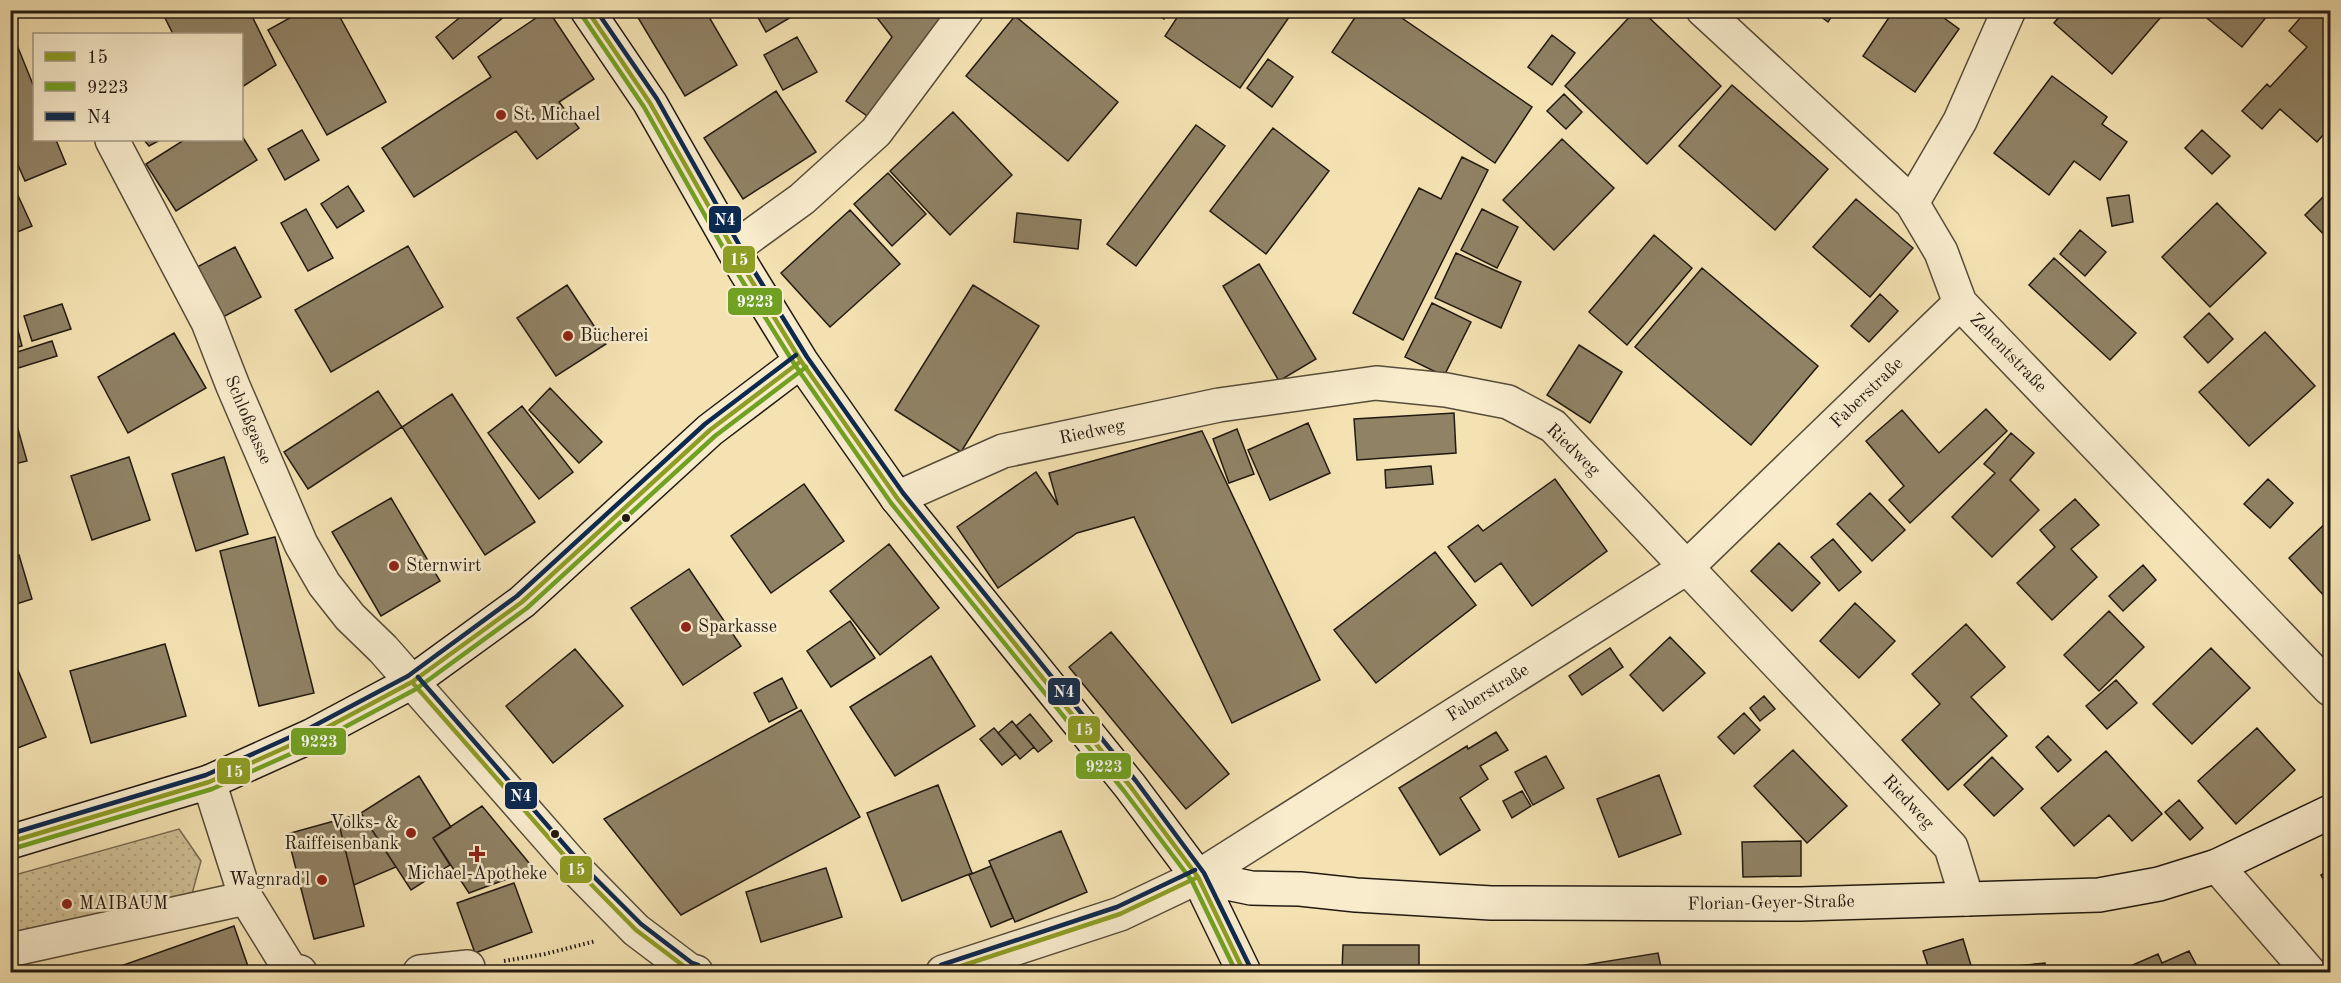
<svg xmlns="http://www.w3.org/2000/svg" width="2341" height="983" font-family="'Old Standard TT',serif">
  <defs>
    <pattern id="grass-dots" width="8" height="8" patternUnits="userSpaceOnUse" patternTransform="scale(1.5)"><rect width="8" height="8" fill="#d0c097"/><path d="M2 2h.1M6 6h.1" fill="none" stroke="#b2a481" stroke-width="1.8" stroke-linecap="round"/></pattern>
  </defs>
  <rect width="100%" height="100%" fill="#f4e2b2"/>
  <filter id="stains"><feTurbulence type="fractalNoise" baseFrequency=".00333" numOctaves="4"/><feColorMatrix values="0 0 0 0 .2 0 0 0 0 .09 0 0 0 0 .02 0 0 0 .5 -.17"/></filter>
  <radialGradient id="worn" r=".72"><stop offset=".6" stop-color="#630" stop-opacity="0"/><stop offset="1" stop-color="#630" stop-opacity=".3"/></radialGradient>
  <path fill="url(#grass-dots)" stroke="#7a6d54" stroke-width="1.5" d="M179,829L201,861L192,894L11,939V876Z"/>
  <path fill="#908265" stroke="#231a11" stroke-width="1.5" d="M161,10H249L276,65L242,87V34H173Z
    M304,10H336L386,102L327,135L268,30Z
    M469,10H512L453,59L436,37Z
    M548,10L594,79L559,102L579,128L537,159L516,131L414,197L382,148L491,77L478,57Z
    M646,10H705L737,65L685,96L637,16Z
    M754,10H803L766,32Z
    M871,10H949L870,118L846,101L892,37Z
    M1150,10H1169L1164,19Z
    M1182,10H1294L1240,88L1165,36Z
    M1360,10H1390L1532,107L1495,163L1332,52Z
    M1636,10H1641L1721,86L1647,164L1565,86Z
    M1812,10H1836L1828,22Z
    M1894,10H1933L1959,29L1915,92L1863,56Z
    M2065,10H2167L2112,74L2054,23Z
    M2197,10H2272L2242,47Z
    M2307,10H2323L2330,18V32L2328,35L2330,38V127L2317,142L2280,109L2262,129L2242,111L2267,84L2270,87L2307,47L2289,31Z
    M1015,16L1118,102L1068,161L966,76Z
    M10,28L34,87V140H56L66,164L25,181L10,147Z
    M1552,35L1575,53L1552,85L1528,67Z
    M797,37L817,72L783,90L764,55Z
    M1268,59L1293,77L1272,107L1247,88Z
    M2052,76L2107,117L2102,124L2127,142L2100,180L2074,161L2049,195L1994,153Z
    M1732,85L1828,169L1775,230L1679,146Z
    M776,91L816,152L743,199L704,138Z
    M1564,94L1582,112L1566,129L1547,111Z
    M953,112L1012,175L950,235L890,171Z
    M1196,125L1225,146L1136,266L1107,244Z
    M1273,128L1329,171L1266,254L1210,211Z
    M302,130L319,160L285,180L268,149Z
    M2202,130L2230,156L2212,174L2185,148Z
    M242,136L257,160L176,211L146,164L184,140H242Z
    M1562,139L1614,188L1554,250L1503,200Z
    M144,140H160L149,146Z
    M1462,157L1488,170L1403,340L1353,313L1419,188L1441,199Z
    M888,173L926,214L892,246L854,204Z
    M10,178L32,226L10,235Z
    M348,186L364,211L337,228L321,204Z
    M2330,190V241L2305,215Z
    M2129,195L2133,222L2112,226L2107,198Z
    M1856,199L1913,248L1870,297L1813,247Z
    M2217,203L2266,253L2210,307L2162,257Z
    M306,209L333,258L308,271L281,223Z
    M1482,209L1518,227L1497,268L1461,250Z
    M850,210L900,264L830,327L781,273Z
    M1017,213L1081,220L1078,249L1014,242Z
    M2080,230L2106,252L2085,276L2060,254Z
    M1654,235L1692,268L1627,345L1589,312Z
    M408,246L443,307L331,372L295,310Z
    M235,247L261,297L223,317L197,267Z
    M1456,253L1521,282L1501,328L1435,298Z
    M2054,258L2136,333L2110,360L2029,285Z
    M1259,264L1316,359L1279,381L1223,286Z
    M1702,268L1818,366L1751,445L1635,347Z
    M567,285L606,344L556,376L517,318Z
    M973,285L1039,326L961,452L895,410Z
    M1880,294L1898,311L1869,342L1851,326Z
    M10,300L22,346L10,349Z
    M1432,303L1471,322L1444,376L1405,357Z
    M62,304L71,329L32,341L24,316Z
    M2209,313L2233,339L2208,363L2184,337Z
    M2265,332L2315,386L2249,446L2199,392Z
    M174,333L206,388L128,433L98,377Z
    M52,341L57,356L15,369L11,354Z
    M1579,345L1622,372L1590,423L1547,395Z
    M550,388L602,442L579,463L529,410Z
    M378,391L402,427L308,489L284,452Z
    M452,394L535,522L485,555L402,427Z
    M10,401L27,461L10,465Z
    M522,406L573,472L539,499L488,433Z
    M1986,409L2007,431L1910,523L1889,500L1904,486L1866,441L1902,410L1939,453Z
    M1454,413L1456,453L1357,460L1354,419Z
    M1308,423L1330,473L1270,500L1248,450Z
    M1237,429L1254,474L1229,483L1213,439Z
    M1202,431L1320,680L1232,723L1134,517L1077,533L998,588L957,527L1036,472L1058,505L1049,473Z
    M2011,433L2034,453L2010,480L2039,510L1992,557L1952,517L1995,473L1984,464Z
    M129,457L150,520L92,540L71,476Z
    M224,457L248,534L196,551L172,474Z
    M1431,466L1433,484L1386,488L1385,470Z
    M1555,479L1607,551L1532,606L1501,563L1475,582L1448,547L1478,525L1483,531Z
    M2268,479L2293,503L2270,528L2244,504Z
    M804,484L844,541L771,593L731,536Z
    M1870,493L1905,530L1872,561L1837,524Z
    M391,498L440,581L381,616L332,532Z
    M2075,499L2099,525L2071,549L2097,577L2052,620L2017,583L2055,547L2040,530Z
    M2330,519V596L2327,599L2289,558Z
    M275,537L314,693L259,706L220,551Z
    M1833,539L1861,572L1839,591L1811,557Z
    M1779,543L1820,583L1792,611L1751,571Z
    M889,544L939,608L880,655L830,591Z
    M1435,552L1476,605L1376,683L1334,630Z
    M19,555L32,599L10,606V558Z
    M2143,565L2156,580L2123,611L2109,596Z
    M689,569L741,646L683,685L631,608Z
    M1855,603L1895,641L1859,678L1820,641Z
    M2109,611L2144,647L2099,691L2064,655Z
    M850,621L875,658L831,687L807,651Z
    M1966,624L2005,667L1971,697L2007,736L1948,790L1902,740L1940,704L1912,674Z
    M1111,632L1229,774L1186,809L1069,667Z
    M1670,637L1705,673L1663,711L1630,675Z
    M165,644L186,716L91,743L70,671Z
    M1610,648L1623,667L1582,695L1569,676Z
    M2211,648L2250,688L2192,744L2153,704Z
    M575,649L623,706L553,763L506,706Z
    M931,656L975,726L895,776L850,707Z
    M14,661L46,737L10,751V662Z
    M782,678L797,708L769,722L754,693Z
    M2116,680L2137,703L2107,729L2086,706Z
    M1764,696L1775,709L1760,721L1750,708Z
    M801,710L860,817L681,915L604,819Z
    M1744,713L1760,730L1734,754L1718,737Z
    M1030,714L1052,741L1038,752L1016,726Z
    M1012,721L1034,747L1020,759L998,733Z
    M994,728L1016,754L1002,765L980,739Z
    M2257,728L2295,770L2236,824L2198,781Z
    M1496,732L1508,750L1480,766L1488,779L1460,798L1480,830L1440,855L1399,788L1467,746L1468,749Z
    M2048,736L2071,760L2058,772L2036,747Z
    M1793,750L1847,806L1807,843L1754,786Z
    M2106,751L2162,814L2132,841L2109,815L2074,846L2041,808Z
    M1546,756L1564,788L1533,805L1515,772Z
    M1992,757L2023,789L1994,816L1964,785Z
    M1659,775L1681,834L1619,857L1597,799Z
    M419,776L451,827L433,838L450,865L411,890L361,813Z
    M938,785L972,873L902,901L867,813Z
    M1522,791L1531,806L1512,818L1503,801Z
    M2179,800L2203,828L2190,840L2165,812Z
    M482,806L534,869L469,893L433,838Z
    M361,813L396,867L354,885L338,820Z
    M338,820L364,926L314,939L287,834Z
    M1061,831L1087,892L1015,922L989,861Z
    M1801,841V876L1743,877L1742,842Z
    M991,866L1013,918L991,927L969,875Z
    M826,868L842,917L761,942L746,892Z
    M2330,869V892L2321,875Z
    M514,883L532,932L475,953L457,903Z
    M234,926L250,972H104Z
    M1963,939L1973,972H1930L1923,951Z
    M1343,945H1419V972H1342Z
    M2189,951L2200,972L2119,971L2158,954L2162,963Z
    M1658,953L1662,972H1585L1584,965Z
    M2045,963V972H1998L1997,968Z"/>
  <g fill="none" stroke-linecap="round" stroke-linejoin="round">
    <defs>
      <path id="street" d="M1703,10L1912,203L1941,252L1960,303L2330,689
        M112,140L208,322L233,386L301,544L324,584L350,617L383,649L577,870L636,930L689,970L696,972
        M1912,203L1960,121L2009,10
        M733,249L802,199L876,132L967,10
        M897,498L1003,451L1219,405L1376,383L1446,390L1508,402L1553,426L1951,847L1967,899
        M2217,866L2309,972
        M246,898L291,971L300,972
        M10,950L246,898L209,782
        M420,972L468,967
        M943,972L1120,914L1198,877L1686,568L1960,303"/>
      <path id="secondary" d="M587,10L650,103L745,270L801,361L897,498L1130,786L1198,877L1244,972
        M10,842L209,782L311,736L412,682L522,602L710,430L801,361
        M1198,877L1251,888L1300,889L1356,895L1491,903L1801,904L2099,895L2159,884L2217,866L2330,812"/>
    </defs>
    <use href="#street" stroke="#574c39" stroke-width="36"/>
    <use href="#secondary" stroke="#231a11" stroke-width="36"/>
    <path stroke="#231a11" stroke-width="4" stroke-dasharray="1.5 3" stroke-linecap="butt" d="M504,961L545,954L596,941"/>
    <use href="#street" stroke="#f8eccd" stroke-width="33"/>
    <use href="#secondary" stroke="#f8eccd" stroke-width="33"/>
    <defs>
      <path id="bus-1" d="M587,10L650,103L745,270L801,361L897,498L1130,786L1198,877L1244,972
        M412,682L577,870L636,930L689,970L696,972
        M10,842L209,782L311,736L412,682L522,602L710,430L801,361
        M943,972L1120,914L1198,877"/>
      <path id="bus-2" d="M581,14L644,107L738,274L795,365L891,503L1124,791L1192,881L1236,972
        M12,849L212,789L315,743L416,689L527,608L715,436L806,367"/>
      <path id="bus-3" d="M596,10L657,99L751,266L807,357L903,493L1136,781L1204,873L1251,969
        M418,677L582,865L641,924L692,963L698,965
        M10,834L206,775L308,729L408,676L517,596L705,424L796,355
        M941,965L1117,907L1195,870"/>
    </defs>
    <use href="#bus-1" stroke="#f8eccd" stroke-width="9"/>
    <use href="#bus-2" stroke="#f8eccd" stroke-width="9"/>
    <use href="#bus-3" stroke="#f8eccd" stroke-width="9"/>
    <use href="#bus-1" stroke="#8e9d24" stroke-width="4.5"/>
    <use href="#bus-2" stroke="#71a122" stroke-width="4.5"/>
    <use href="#bus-3" stroke="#0c294f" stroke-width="4.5"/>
  </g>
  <g fill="#8f2418" stroke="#f8eccd" stroke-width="2">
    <circle cx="501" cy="115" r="6"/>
    <circle cx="568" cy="336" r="6"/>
    <circle cx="394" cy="566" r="6"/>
    <circle cx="686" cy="627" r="6"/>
    <circle cx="411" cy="833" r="6"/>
    <path d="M474 845h6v6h6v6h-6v6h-6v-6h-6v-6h6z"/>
    <circle cx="322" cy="880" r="6"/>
    <circle cx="67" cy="904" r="6"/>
  </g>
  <g fill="#231a11" stroke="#f8eccd" stroke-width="2">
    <circle cx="626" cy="518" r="5"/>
    <circle cx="555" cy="834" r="5"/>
  </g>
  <g text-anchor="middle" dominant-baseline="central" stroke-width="5" stroke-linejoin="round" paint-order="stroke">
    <g font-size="18" fill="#231a11" stroke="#f8eccd" text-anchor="start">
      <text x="513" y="115">St. Michael</text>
      <text x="580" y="336">Bücherei</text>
      <text x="406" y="566">Sternwirt</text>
      <text x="698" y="627">Sparkasse</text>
      <text x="399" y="823" text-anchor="end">Volks- &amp;<tspan x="399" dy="21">Raiffeisenbank</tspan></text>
      <text x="477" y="874" text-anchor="middle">Michael-Apotheke</text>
      <text x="310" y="880" text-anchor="end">Wagnrad'l</text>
      <text x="79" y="904">MAIBAUM</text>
    </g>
    <g font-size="18" fill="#231a11" stroke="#f8eccd">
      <text transform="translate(2008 353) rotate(46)">Zehentstraße</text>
      <text transform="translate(1867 393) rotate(-44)">Faberstraße</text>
      <text transform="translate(248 420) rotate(67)">Schloßgasse</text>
      <text transform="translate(1092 432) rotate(-12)">Riedweg</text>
      <text transform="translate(1573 450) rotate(44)">Riedweg</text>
      <text transform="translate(1488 693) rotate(-32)">Faberstraße</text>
      <text transform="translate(1908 802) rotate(47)">Riedweg</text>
      <text transform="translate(1771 903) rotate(-1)">Florian-Geyer-Straße</text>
    </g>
  </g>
  <g stroke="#f8eccd" stroke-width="2">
    <rect x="708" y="205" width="34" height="29" rx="6" fill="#0c294f"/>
    <rect x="722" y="245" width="34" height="29" rx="6" fill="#8e9d24"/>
    <rect x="727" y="287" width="56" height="29" rx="6" fill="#71a122"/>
    <rect x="1047" y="677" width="34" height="29" rx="6" fill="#0c294f"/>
    <rect x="1067" y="715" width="34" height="29" rx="6" fill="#8e9d24"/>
    <rect x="290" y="727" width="57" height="29" rx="6" fill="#71a122"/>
    <rect x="1075" y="752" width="57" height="28" rx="6" fill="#71a122"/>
    <rect x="216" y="757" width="35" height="28" rx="6" fill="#8e9d24"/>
    <rect x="504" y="781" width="34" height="29" rx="6" fill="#0c294f"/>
    <rect x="559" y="855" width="34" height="29" rx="6" fill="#8e9d24"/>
  </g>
  <g font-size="16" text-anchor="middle" font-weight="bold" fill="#fff">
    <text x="725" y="225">N4</text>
    <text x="739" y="265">15</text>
    <text x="755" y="307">9223</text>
    <text x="1064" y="697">N4</text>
    <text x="1084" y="735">15</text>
    <text x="319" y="747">9223</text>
    <text x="1104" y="772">9223</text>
    <text x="234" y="777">15</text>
    <text x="521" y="801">N4</text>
    <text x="576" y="875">15</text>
  </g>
  <rect width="2341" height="983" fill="none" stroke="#f4e2b2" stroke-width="36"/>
  <rect x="12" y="12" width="2317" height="959" fill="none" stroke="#231a11" stroke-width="3"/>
  <rect x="18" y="18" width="2305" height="947" fill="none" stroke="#231a11" stroke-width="1.5"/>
  <rect x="33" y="33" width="210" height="108" fill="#f8eccd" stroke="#a39882" stroke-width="1.5"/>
  <rect x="45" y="52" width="30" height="9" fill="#8e9d24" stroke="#a39882" stroke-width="1.5"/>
  <text x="87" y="63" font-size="18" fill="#231a11">15</text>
  <rect x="45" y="82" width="30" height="9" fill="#71a122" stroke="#a39882" stroke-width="1.5"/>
  <text x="87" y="93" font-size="18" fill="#231a11">9223</text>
  <rect x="45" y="112" width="30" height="9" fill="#0c294f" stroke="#a39882" stroke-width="1.5"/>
  <text x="87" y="123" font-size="18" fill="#231a11">N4</text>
  <rect width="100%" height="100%" filter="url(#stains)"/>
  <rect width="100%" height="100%" fill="url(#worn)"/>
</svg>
